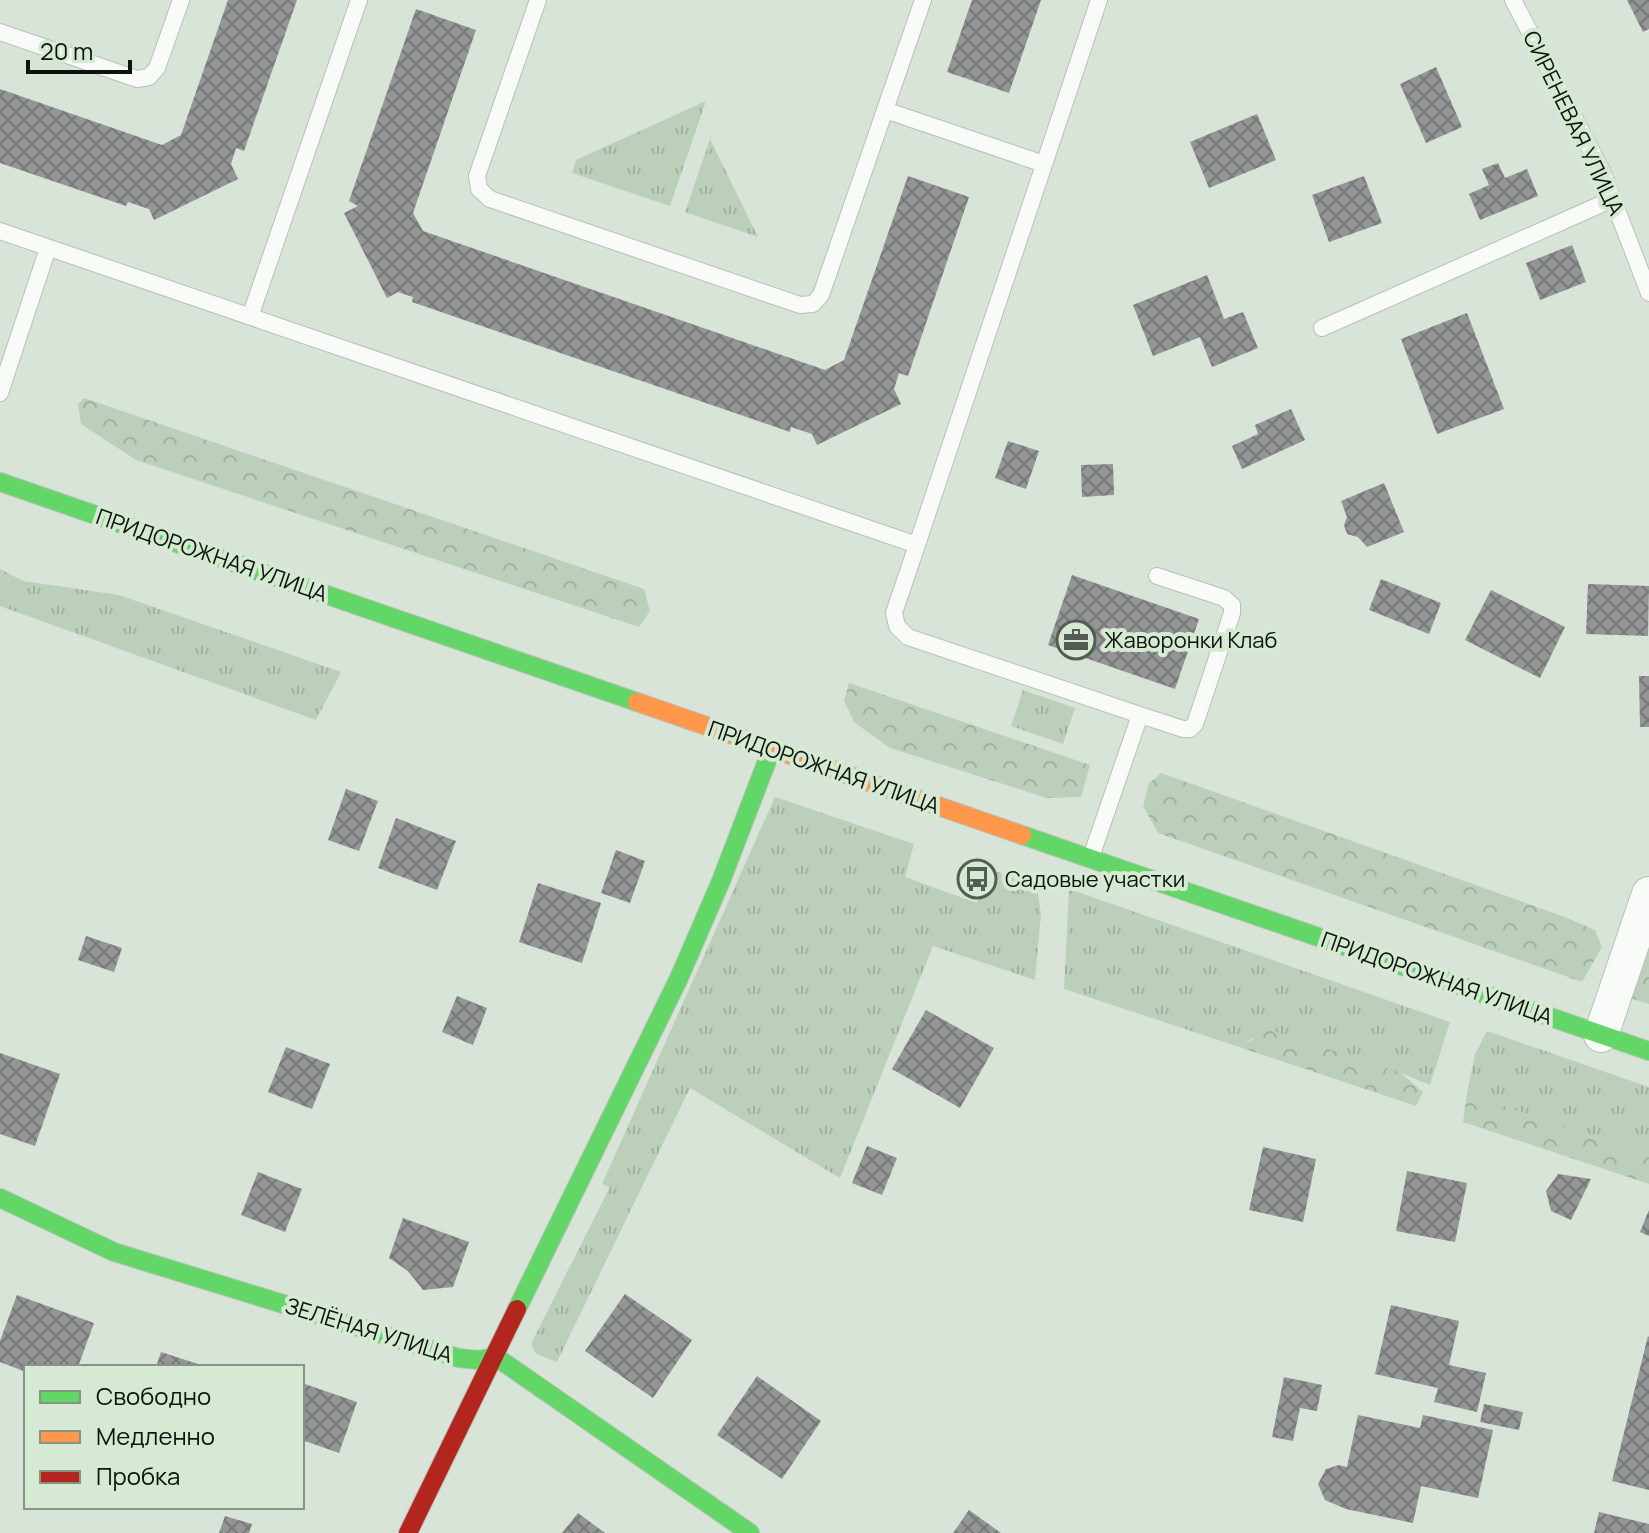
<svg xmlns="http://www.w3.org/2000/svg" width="1649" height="1533" font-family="Manrope,sans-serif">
  <defs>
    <pattern id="grass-tufts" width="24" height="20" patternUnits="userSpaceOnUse" patternTransform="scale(2)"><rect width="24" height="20" fill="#bccfbb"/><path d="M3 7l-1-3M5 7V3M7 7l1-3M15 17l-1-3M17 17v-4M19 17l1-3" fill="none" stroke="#a0b1a0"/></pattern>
    <pattern id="forest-crowns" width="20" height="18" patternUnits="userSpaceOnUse" patternTransform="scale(2)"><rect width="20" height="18" fill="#bccfbb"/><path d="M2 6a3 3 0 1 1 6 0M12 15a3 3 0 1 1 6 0" fill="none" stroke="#a0b1a0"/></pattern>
    <pattern id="building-cross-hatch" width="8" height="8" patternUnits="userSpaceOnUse" patternTransform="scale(2)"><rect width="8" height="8" fill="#939694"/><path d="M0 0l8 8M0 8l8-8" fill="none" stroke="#767977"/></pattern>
  </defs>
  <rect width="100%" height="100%" fill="#d9e4d8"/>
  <path fill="url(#grass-tufts)" d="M706,101L670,206L572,173L576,160Z
    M710,139L758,237L685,212Z
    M0,569L23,581L119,595L341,672L316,720L0,606Z
    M1023,690L1075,708L1063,744L1011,726Z
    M775,797L914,844L905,877L977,903L990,869L1037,887L1041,914L1035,980L933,946L840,1178L690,1088L557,1362L536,1354L531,1344L610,1187L602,1184Z
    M1069,889L1450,1022L1430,1085L1401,1073L1253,1038L1239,1047L1064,989Z
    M1487,1031L1649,1087V1157L1467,1093L1475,1054Z"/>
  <path fill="url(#forest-crowns)" d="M84,398L644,589L650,611L639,627L136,460L81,424L78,404Z
    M849,683L1090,765L1081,797L1047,798L890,748L855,723L844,701Z
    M1161,773L1565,917L1595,930L1602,947L1582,982L1158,833L1143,806L1149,783Z
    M1649,948V1004L1630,998Z
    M1270,1030L1401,1073L1423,1092L1416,1106L1239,1047Z
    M1467,1093L1649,1157V1184L1463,1122Z"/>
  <path fill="url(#building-cross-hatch)" d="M228,0H297L244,151L236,148L231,164L238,179L154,220L149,209L128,202L126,206L0,163V89L162,145L181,135Z
    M972,0H1041L1009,93L947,72Z
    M1627,0H1649V29L1643,32Z
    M416,9L476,30L413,213L423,231L825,370L844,360L908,176L969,197L908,376L899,373L894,389L901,404L817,445L812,434L791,427L790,432L412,302L413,297L398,292L387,298L344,213L358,206L349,201Z
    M1436,67L1462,127L1426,143L1400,84Z
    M1257,114L1276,160L1209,188L1190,142Z
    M1498,163L1505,178L1527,169L1538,196L1480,220L1469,194L1489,185L1482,169Z
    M1364,176L1382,223L1329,242L1312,195Z
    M1572,245L1586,282L1540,300L1526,263Z
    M1207,275L1224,319L1243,312L1258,348L1212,367L1200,337L1153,356L1133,305Z
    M1467,313L1504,409L1437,434L1401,339Z
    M1291,409L1305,440L1242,469L1232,446L1258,434L1255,425Z
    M1008,441L1039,451L1026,489L995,478Z
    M1113,464L1114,495L1082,497L1081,465Z
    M1384,483L1404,532L1367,547L1358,537L1347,534L1344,525L1347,517L1341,501Z
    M1072,575L1199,619L1175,689L1048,645Z
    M1381,579L1441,603L1429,634L1369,610Z
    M1588,584L1649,586L1648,636L1586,634Z
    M1491,590L1565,627L1540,678L1465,640Z
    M1639,676H1649V727H1640Z
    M346,789L378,801L359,851L328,840Z
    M396,818L456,841L437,890L378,868Z
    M616,850L645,861L630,903L601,893Z
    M538,883L601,903L582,963L519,942Z
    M86,936L122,948L114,972L78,960Z
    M457,996L487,1008L473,1045L442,1032Z
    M926,1010L994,1048L960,1108L892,1069Z
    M286,1047L330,1064L312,1109L268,1092Z
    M0,1053L60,1074L35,1146L0,1134Z
    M867,1146L897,1158L882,1195L852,1183Z
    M1263,1147L1316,1159L1303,1222L1249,1210Z
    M1407,1171L1467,1183L1455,1242L1396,1231Z
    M258,1172L302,1189L285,1232L241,1215Z
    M1558,1174L1591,1179L1571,1220L1551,1211L1546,1191Z
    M1649,1210V1236L1640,1232Z
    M403,1218L469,1242L453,1287L423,1290L408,1271L389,1258Z
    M625,1294L692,1340L653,1398L585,1351Z
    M17,1295L94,1323L78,1367H26V1372L0,1362V1341Z
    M1391,1305L1459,1321L1449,1365L1486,1373L1477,1412L1434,1402L1438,1388L1375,1374Z
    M1648,1336L1649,1337V1490L1612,1481Z
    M161,1352L204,1366V1367H156Z
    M757,1376L821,1421L782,1479L717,1435Z
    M1284,1377L1322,1385L1317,1411L1300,1408L1293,1441L1272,1437Z
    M302,1383L357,1402L339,1453L302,1440Z
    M1484,1404L1523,1412L1519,1430L1480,1422Z
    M1358,1415L1420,1428L1423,1415L1493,1430L1478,1498L1421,1486L1413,1523L1346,1509L1325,1500L1318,1484L1326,1469L1339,1465L1347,1467Z
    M969,1510L1001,1533H953Z
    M1599,1512L1649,1524V1533H1594Z
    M578,1513L605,1533H562Z
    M225,1516L252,1524L249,1533H219Z"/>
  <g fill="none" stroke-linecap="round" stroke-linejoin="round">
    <defs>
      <path id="lane" d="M538,0L477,176L479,189L490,199L800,305L813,304L821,295L923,0
        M1513,0L1602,171L1649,293
        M0,32L137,79L149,77L157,68L181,0
        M885,110L1044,164
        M0,231L917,545L1099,0
        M250,317L359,0
        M1322,328L1613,199
        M0,393L48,248
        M917,545L894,613L897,626L908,637L1140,715L1091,857
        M1140,715L1183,729H1190L1195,724L1232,613V605L1224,598L1157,576"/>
      <path id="street" d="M1601,1035L1649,894"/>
      <path id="fast" d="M0,482L637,702
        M1022,835L1649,1051
        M0,1198L114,1252L459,1358L478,1360L496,1357L750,1533
        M517,1309L679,978L721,881L772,748"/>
      <path id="slow" d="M637,702L1022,835"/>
      <path id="jam" d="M408,1533L517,1309"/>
    </defs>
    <use href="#lane" stroke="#b8c0b7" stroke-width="18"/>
    <use href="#street" stroke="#b8c0b7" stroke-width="36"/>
    <use href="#fast" stroke="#b8c0b7" stroke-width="20"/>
    <use href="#slow" stroke="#b8c0b7" stroke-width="20"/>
    <use href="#jam" stroke="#b8c0b7" stroke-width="20"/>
    <use href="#lane" stroke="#f9fbf9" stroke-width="16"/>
    <use href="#street" stroke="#f9fbf9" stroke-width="34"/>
    <use href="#fast" stroke="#63d668" stroke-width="18"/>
    <use href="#slow" stroke="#ff974d" stroke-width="18"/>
    <use href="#jam" stroke="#b3261e" stroke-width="18"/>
  </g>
  <defs>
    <symbol id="office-ring" viewBox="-11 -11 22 22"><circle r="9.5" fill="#d5e9d3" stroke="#545d54" stroke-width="1.5"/><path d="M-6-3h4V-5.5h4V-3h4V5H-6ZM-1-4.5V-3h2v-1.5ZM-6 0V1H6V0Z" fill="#545d54"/></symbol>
    <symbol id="bus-ring" viewBox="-11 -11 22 22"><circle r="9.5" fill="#d5e9d3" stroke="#545d54" stroke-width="1.5"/><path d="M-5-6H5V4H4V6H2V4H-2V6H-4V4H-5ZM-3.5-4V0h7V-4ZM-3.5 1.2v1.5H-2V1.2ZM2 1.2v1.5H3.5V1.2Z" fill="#545d54"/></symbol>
  </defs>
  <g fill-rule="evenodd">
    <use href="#office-ring" x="1054" y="618" width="44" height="44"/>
    <use href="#bus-ring" x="955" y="857" width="44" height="44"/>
  </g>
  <g text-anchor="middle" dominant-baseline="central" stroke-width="8" stroke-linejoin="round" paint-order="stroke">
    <g font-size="22" fill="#0d140d" stroke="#d5e9d3">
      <text transform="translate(1574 123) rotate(64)">СИРЕНЕВАЯ УЛИЦА</text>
      <text transform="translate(212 555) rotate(19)">ПРИДОРОЖНАЯ УЛИЦА</text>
      <text transform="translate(824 767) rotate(19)">ПРИДОРОЖНАЯ УЛИЦА</text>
      <text transform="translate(1437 978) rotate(19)">ПРИДОРОЖНАЯ УЛИЦА</text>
      <text transform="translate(369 1330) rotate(17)">ЗЕЛЁНАЯ УЛИЦА</text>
    </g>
    <g font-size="22" fill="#0d140d" stroke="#d5e9d3" text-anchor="start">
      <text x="1104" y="640">Жаворонки Клаб</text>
      <text x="1005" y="879">Садовые участки</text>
    </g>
  </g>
  <rect x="24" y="1365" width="280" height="144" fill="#d5e9d3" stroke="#859484" stroke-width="2"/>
  <rect x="40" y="1391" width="40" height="12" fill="#63d668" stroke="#859484" stroke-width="2"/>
  <text x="96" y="1405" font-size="24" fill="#0d140d">Свободно</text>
  <rect x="40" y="1431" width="40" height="12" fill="#ff974d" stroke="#859484" stroke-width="2"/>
  <text x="96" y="1445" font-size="24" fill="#0d140d">Медленно</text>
  <rect x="40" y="1471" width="40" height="12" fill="#b3261e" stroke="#859484" stroke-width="2"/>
  <text x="96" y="1485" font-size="24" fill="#0d140d">Пробка</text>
  <path d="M28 60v12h102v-12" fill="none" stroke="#0d140d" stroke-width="4"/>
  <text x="40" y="60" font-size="24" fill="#0d140d" stroke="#d5e9d3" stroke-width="6" paint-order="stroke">20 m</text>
</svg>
